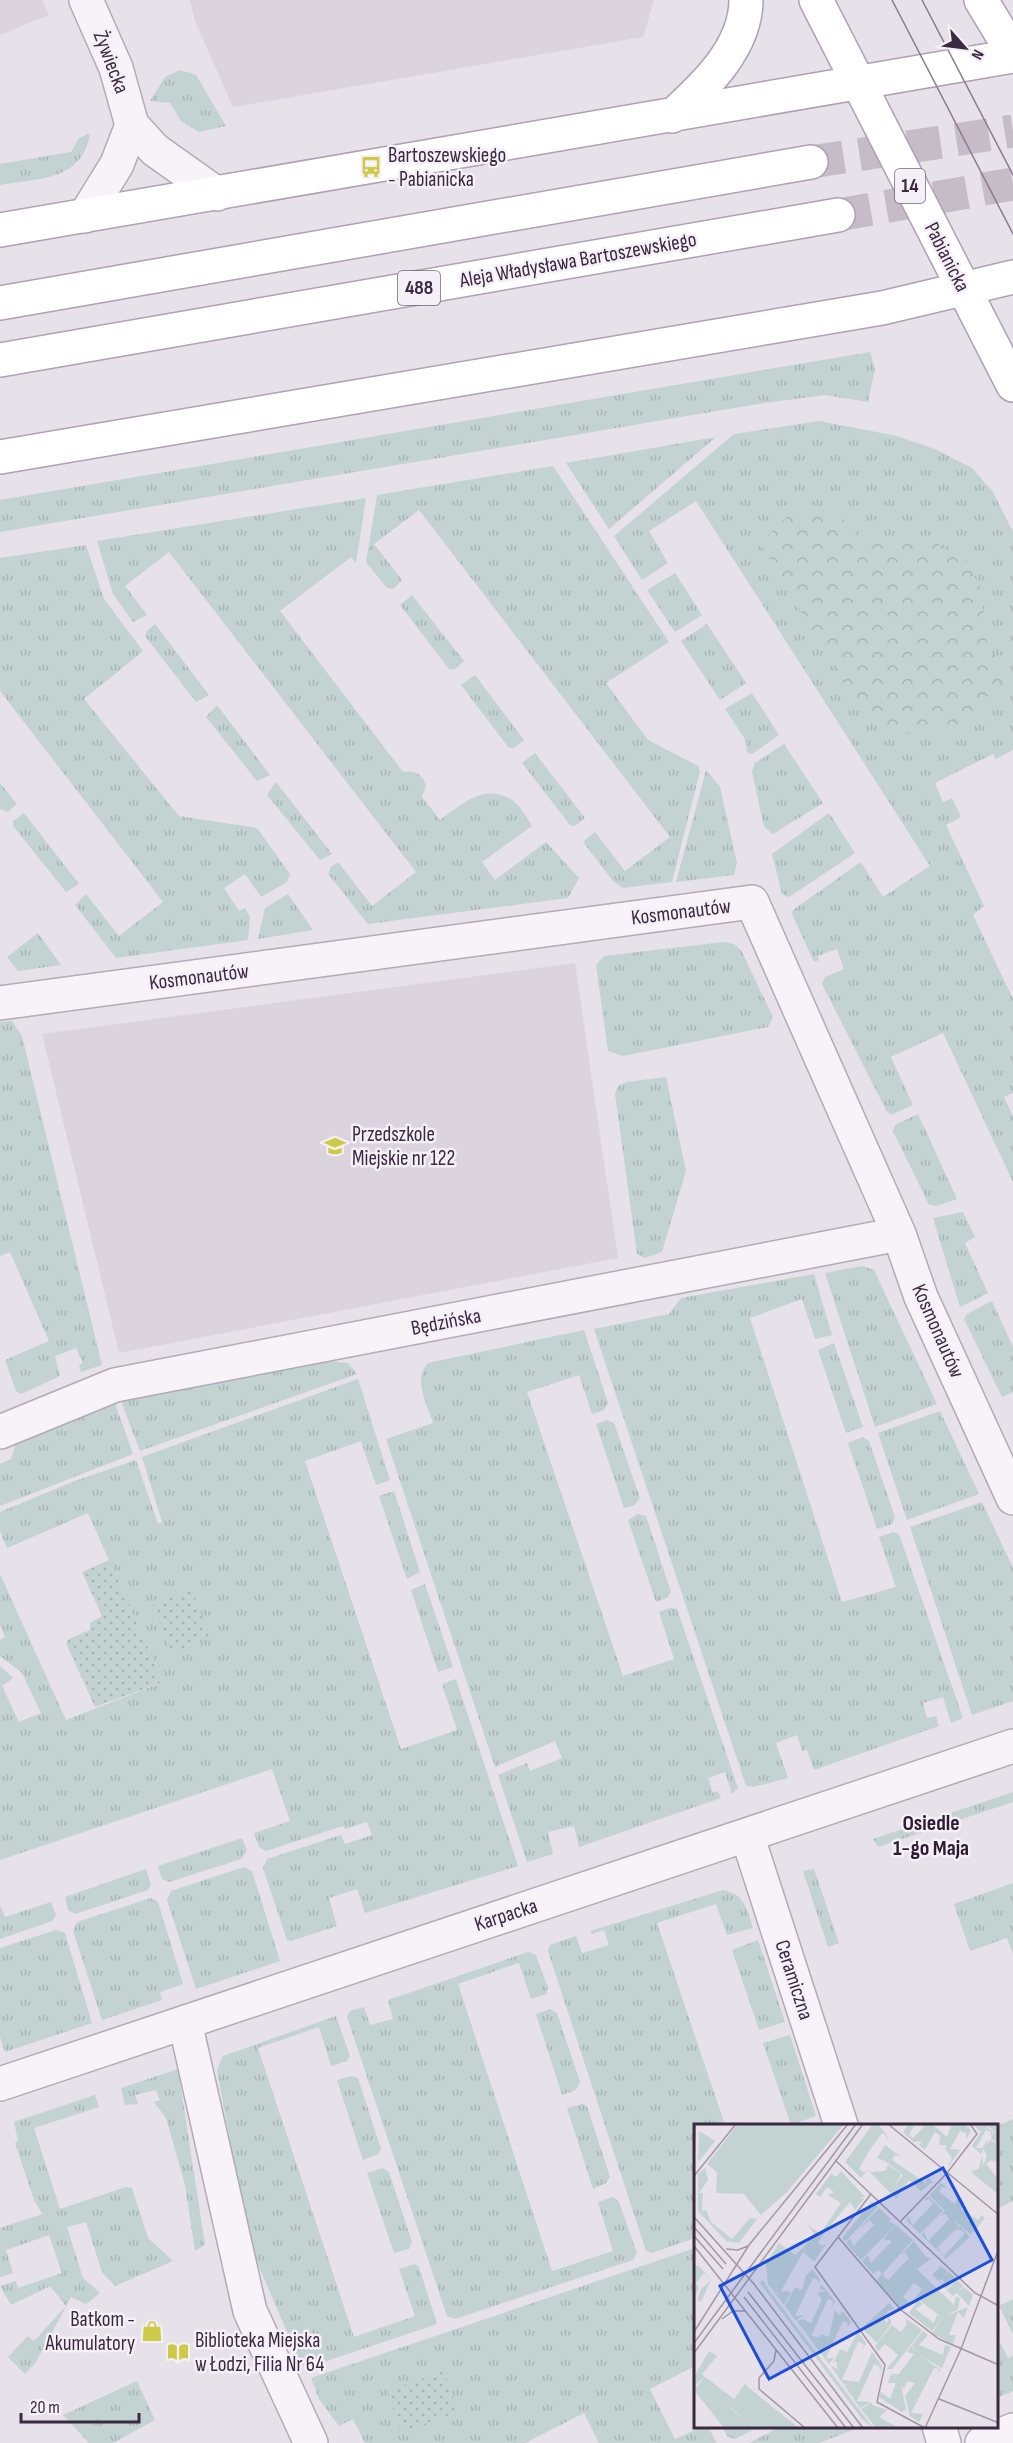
<svg xmlns="http://www.w3.org/2000/svg" width="1013" height="2443" font-family="'Sofia Sans Condensed',sans-serif">
  <defs>
    <pattern id="grass-tufts" width="24" height="20" patternUnits="userSpaceOnUse" patternTransform="scale(1.5)"><rect width="24" height="20" fill="#c2d3d1"/><path d="M3 7l-1-3M5 7V3M7 7l1-3M15 17l-1-3M17 17v-4M19 17l1-3" fill="none" stroke="#a8b5b5"/></pattern>
    <pattern id="forest-crowns" width="20" height="18" patternUnits="userSpaceOnUse" patternTransform="scale(1.5)"><rect width="20" height="18" fill="#c2d3d1"/><path d="M2 6a3 3 0 1 1 6 0M12 15a3 3 0 1 1 6 0" fill="none" stroke="#a8b5b5"/></pattern>
    <pattern id="park-dots" width="8" height="8" patternUnits="userSpaceOnUse" patternTransform="scale(1.5)"><rect width="8" height="8" fill="#c2d3d1"/><path d="M2 2h.1M6 6h.1" fill="none" stroke="#a8b5b5" stroke-width="1.8" stroke-linecap="round"/></pattern>
  </defs>
  <rect width="100%" height="100%" fill="#e7e1e9"/>
  <path fill="#dbd3de" d="M0,0H42L49,15L0,35Z
    M190,0H654L643,37L233,107L195,21Z
    M575,963L618,1258L119,1353L42,1034Z"/>
  <path fill="url(#grass-tufts)" d="M180,70L196,75L226,126L199,132L181,121L170,103L150,101L165,77Z
    M90,133C83,181 39,178 0,185V164L71,152L79,138Z
    M870,352L875,369L868,402L826,395L764,403L0,532V500Z
    M819,421L897,436L937,450L972,468L993,492L1013,532V750L996,759L993,754L935,783L943,802L952,798L961,817L946,825L984,906L973,915L1013,999V1093L1004,1097L1013,1116V1182L943,1033L891,1057L913,1105L891,1115L886,1110L822,984L825,977L844,969L837,949L817,956L819,960L814,962L792,914L793,910L861,862L883,897L930,866L696,501L649,531L668,563L642,580L614,536L734,434Z
    M716,437L609,529L566,463Z
    M553,466L669,642L606,683L648,740L698,766L700,771L672,882L623,888L613,881L583,842L595,832L625,871L670,837L419,510L374,544L402,580L393,589L387,588L366,562L377,495Z
    M366,498L356,563L351,557L280,611L403,772C415,770 423,774 426,786L422,797L440,820C461,805 485,782 512,800C520,805 527,818 532,826L482,862L495,880L546,842L579,878L568,898L368,924L328,874L331,867L338,862L372,906L416,872L169,552L125,586L147,615L133,622L113,594L97,541Z
    M86,545L104,599L143,651L84,699L179,816L257,828L290,874L287,882L261,897L245,874L224,888L239,911L245,908L250,917L248,940L116,958L75,905L86,894L119,936L163,902L0,691V558Z
    M675,573L702,615L675,632L647,590Z
    M412,595L464,661L454,670L449,669L400,605Z
    M155,624L209,695L196,702L145,636L147,631Z
    M707,624L746,683L720,700L681,641Z
    M475,675L524,740L514,748H509L461,685Z
    M752,693L779,735L752,754L747,752L745,739L725,709Z
    M217,705L270,775L257,781L206,717Z
    M784,744L823,803L773,834L764,827L752,772L755,763Z
    M535,753L585,818L575,826L570,825L522,763Z
    M706,770L720,787L737,863L734,875L676,882Z
    M276,782L332,854L320,860L267,795Z
    M0,783L17,804L8,812L0,809Z
    M24,813L79,884L66,892L13,826V821Z
    M829,813L855,853L789,897L782,894L772,854Z
    M288,894L313,930L258,939L265,908Z
    M38,933L61,965L18,971L7,957Z
    M723,942L734,944L741,950L773,1017L768,1027L623,1056L608,1051L596,965L604,956Z
    M12,1021L22,1036L102,1365L81,1372L79,1365L83,1363L76,1348L55,1356L60,1376L21,1394L16,1391L5,1360L49,1341L10,1252L0,1256V1022Z
    M666,1077L686,1171L662,1252L645,1258L637,1254L615,1094L618,1086L627,1082Z
    M918,1114L957,1199L936,1206L929,1205L893,1131L895,1125Z
    M963,1212L975,1237L965,1243L988,1293L960,1307L933,1218Z
    M862,1266L874,1270L937,1404L875,1427L825,1273Z
    M814,1274L832,1335L815,1339L802,1299L750,1318L842,1602L896,1587L879,1537L893,1532L899,1534L963,1718L951,1723L943,1697L923,1703L927,1718L936,1716L939,1726L814,1770L807,1750L802,1751L797,1735L776,1743L788,1778L754,1787L746,1786L594,1329L669,1314L681,1298Z
    M992,1301L1013,1347V1392L1002,1397L964,1319L967,1314Z
    M584,1330L608,1403L604,1410L592,1414L579,1375L527,1392L623,1676L674,1659L659,1612L670,1608L677,1609L738,1788L732,1794L725,1772L708,1778L713,1793L718,1791L721,1798L579,1847L574,1826L548,1832L553,1854L527,1862L498,1775L527,1763L530,1771L562,1758L555,1741L495,1767L386,1439L433,1423C428,1405 412,1380 428,1363Z
    M834,1343L863,1427L846,1433L818,1350Z
    M327,1361L348,1363L357,1374L140,1451L121,1401Z
    M358,1379L390,1480L376,1485L361,1441L305,1461L401,1749L457,1730L442,1684L456,1679L518,1866L365,1913L357,1889L329,1898L337,1926L291,1941L287,1940L263,1868L267,1859L341,1835L345,1844L372,1835L367,1822L345,1829L343,1826L266,1851L259,1847L254,1833L290,1821L272,1769L0,1860V1666L13,1678L2,1686L19,1722L41,1713L22,1673L0,1656V1640L5,1637L0,1625V1574L66,1720L163,1682L88,1513L7,1548L0,1531V1512L72,1482L136,1460L158,1524L162,1522L142,1457Z
    M115,1403L133,1454L0,1506V1464L11,1459L16,1443L92,1411Z
    M940,1411L979,1494L907,1520L878,1433Z
    M607,1420L614,1423L640,1498L635,1505L624,1508L596,1424Z
    M863,1437L869,1441L895,1517L892,1524L877,1529L848,1443Z
    M394,1491L420,1572L407,1579L379,1496Z
    M982,1502L1013,1568V1701L972,1715L910,1527Z
    M638,1514L646,1516L671,1592L667,1598L656,1602L628,1520Z
    M425,1584L453,1667L438,1672L411,1590Z
    M1013,1792V1802L878,1847L873,1839Z
    M242,1838L247,1850L241,1859L169,1882L162,1879L158,1866Z
    M244,1867L252,1871L280,1961L196,1989L167,1900L171,1891Z
    M146,1869L151,1884L148,1890L75,1914L68,1910L65,1897Z
    M814,1869L839,1943L828,1947L803,1871Z
    M1013,1883V1954L1007,1938L970,1951L954,1904Z
    M723,1890C744,1894 747,1908 753,1928L727,1935L716,1904L657,1923L725,2125H695V2238L652,2253L646,2251L548,1951L550,1945L576,1936L582,1953L609,1945L604,1930L592,1934L590,1931Z
    M151,1898L158,1902L183,1984L160,1992L162,2000L102,2020L73,1931L77,1922Z
    M51,1902L56,1915L52,1921L0,1939V1905L5,1917Z
    M56,1930L65,1933L92,2023L5,2052L0,2037V1948Z
    M758,1940L785,2022L759,2030L732,1950Z
    M528,1952L536,1955L548,1988L546,1994L531,1999L519,1963L458,1984L552,2271L613,2251L598,2202L613,2197L619,2202L637,2253L633,2260L455,2319L447,2316L347,2017L350,2011L364,2007L370,2025L393,2019L388,2000Z
    M550,2009L557,2013L580,2082L576,2090L562,2095L536,2014Z
    M336,2016L350,2056L347,2061L331,2066L319,2027L258,2048L354,2337L415,2316L399,2269L415,2264L419,2267L437,2324L309,2367L301,2364L249,2244L217,2070L223,2056Z
    M790,2035L816,2116L791,2125L763,2043Z
    M178,2069L205,2245L195,2251L185,2185L166,2118L154,2102L160,2100L156,2090L135,2095L138,2104L125,2105L121,2088Z
    M351,2076L358,2078L381,2149L378,2154L363,2160L337,2080Z
    M95,2095L99,2107L34,2128L60,2209L126,2187L132,2188L148,2238L173,2261L115,2286L102,2272L86,2222L67,2227L83,2278L100,2293L86,2304L71,2297L36,2362L25,2374L8,2357L28,2336L34,2341L66,2306L50,2286L11,2305L0,2286L16,2281L18,2288L62,2273L49,2235L6,2250L13,2273L0,2277V2228L42,2214L34,2200L15,2143L18,2141L14,2122Z
    M582,2104L587,2106L610,2177L606,2183L593,2189L567,2108Z
    M1013,2119V2201L997,2209V2126Z
    M383,2168L389,2172L412,2242L409,2249L394,2253L367,2173Z
    M695,2248V2366L650,2389L675,2439L702,2427H708L717,2443H599L584,2413L525,2443H365L353,2419L339,2426L319,2399L311,2378Z
    M1013,2299V2334L999,2306Z
    M999,2340L1008,2358L1013,2356V2391L997,2398L996,2341Z
    M137,2381L155,2420L113,2443H89L63,2415Z
    M782,2426H861V2427L819,2443H749Z
    M722,2427H759L735,2439L728,2437Z"/>
  <path fill="url(#forest-crowns)" d="M818,512L838,514L867,545L902,542L936,543L966,562L981,588L987,645L1009,675L953,730L924,734L888,733L862,714L760,543L787,517Z"/>
  <path fill="url(#park-dots)" d="M109,1560L163,1682L95,1707L66,1643L69,1639L90,1630V1623L102,1616L82,1572Z
    M191,1589L211,1636L173,1653L152,1606Z
    M444,2371L458,2412L401,2432L388,2391Z"/>
  <g fill="none" stroke-linecap="round" stroke-linejoin="round">
    <path stroke="#c5bcc7" stroke-width="33" stroke-dasharray="33 16" stroke-linecap="butt" d="M811,162L1013,131
      M838,215L1013,184"/>
    <defs>
      <path id="minor" d="M86,0L116,68L132,125L155,150L217,194
        M85,216L117,164L132,125
        M0,1003L752,902L899,1234L921,1297L1013,1498
        M0,1432L115,1385L899,1234
        M747,1835L841,2125
        M185,2022L250,2311L311,2443
        M0,2084L1013,1746
        M939,2426L944,2443
        M982,2443L1013,2430"/>
      <path id="major" d="M816,0L1013,385
        M981,0L1013,53
        M672,116C704,87 746,48 746,0
        M0,230L1013,56
        M0,303L811,162
        M0,360L838,215
        M0,457L882,308L1013,277"/>
    </defs>
    <use href="#minor" stroke="#b3aab7" stroke-width="36"/>
    <use href="#major" stroke="#afa0b5" stroke-width="36"/>
    <use href="#minor" stroke="#f7f3f8" stroke-width="33"/>
    <use href="#major" stroke="#fff" stroke-width="33"/>
    <path stroke="#8d7a93" stroke-width="1.5" d="M892,0L1013,234
      M922,0L1013,175"/>
  </g>
  <defs>
    <symbol id="bus-bare" viewBox="-9 -9 18 18"><path d="M-5-6H5V4H4V6H2V4H-2V6H-4V4H-5ZM-3.5-4V0h7V-4ZM-3.5 1.2v1.5H-2V1.2ZM2 1.2v1.5H3.5V1.2Z" fill="#ccca47" stroke="#f5f0f7" stroke-width="2.5" paint-order="stroke"/></symbol>
    <symbol id="school-bare" viewBox="-9 -9 18 18"><path d="M0-5L7-2L0 1L-7-2ZM-4 1L0 2.5L4 1V4Q0 6-4 4Z" fill="#ccca47" stroke="#f5f0f7" stroke-width="2.5" paint-order="stroke"/></symbol>
    <symbol id="shop-bare" viewBox="-9 -9 18 18"><path d="M-5-2.5h2.3a2.7 3.5 0 0 1 5.4 0H5L5.5 6h-11ZM-1.5-2.5h3a1.5 2.3 0 0 0-3 0Z" fill="#ccca47" stroke="#f5f0f7" stroke-width="2.5" paint-order="stroke"/></symbol>
    <symbol id="library-bare" viewBox="-9 -9 18 18"><path d="M-6-4Q-3-5.5-.7-3.5V5Q-3 3-6 4ZM6-4Q3-5.5 .7-3.5V5Q3 3 6 4Z" fill="#ccca47" stroke="#f5f0f7" stroke-width="2.5" paint-order="stroke"/></symbol>
  </defs>
  <g fill-rule="evenodd">
    <use href="#bus-bare" x="356" y="152" width="30" height="30"/>
    <use href="#school-bare" x="320" y="1131" width="30" height="30"/>
    <use href="#shop-bare" x="137" y="2316" width="30" height="30"/>
    <use href="#library-bare" x="163" y="2337" width="30" height="30"/>
  </g>
  <g text-anchor="middle" dominant-baseline="central" stroke-width="5" stroke-linejoin="round" paint-order="stroke">
    <g fill="#f5f0f7" stroke="#736578" stroke-width="1.5">
      <rect x="895" y="169" width="30" height="34" rx="4.5"/>
      <rect x="398" y="271" width="42" height="34" rx="4.5"/>
    </g>
    <g font-size="20" font-weight="bold" fill="#3b2941">
      <text x="910" y="186">14</text>
      <text x="419" y="288">488</text>
    </g>
    <g font-size="21" fill="#3b2941" stroke="#f5f0f7">
      <text transform="translate(111 62) rotate(69)">Żywiecka</text>
      <text transform="translate(947 257) rotate(63)">Pabianicka</text>
      <text transform="translate(578 260) rotate(-10)">Aleja Władysława Bartoszewskiego</text>
      <text transform="translate(681 912) rotate(-7)">Kosmonautów</text>
      <text transform="translate(199 977) rotate(-7)">Kosmonautów</text>
      <text transform="translate(446 1322) rotate(-11)">Będzińska</text>
      <text transform="translate(938 1331) rotate(66)">Kosmonautów</text>
      <text transform="translate(506 1915) rotate(-18)">Karpacka</text>
      <text transform="translate(794 1980) rotate(72)">Ceramiczna</text>
    </g>
    <g font-size="21" fill="#3b2941" stroke="#f5f0f7" text-anchor="start">
      <text x="388" y="155">Bartoszewskiego<tspan x="388" dy="24">- Pabianicka</tspan></text>
      <text x="352" y="1134">Przedszkole<tspan x="352" dy="24">Miejskie nr 122</tspan></text>
      <text x="135" y="2319" text-anchor="end">Batkom -<tspan x="135" dy="24">Akumulatory</tspan></text>
      <text x="195" y="2340">Biblioteka Miejska<tspan x="195" dy="24">w Łodzi, Filia Nr 64</tspan></text>
    </g>
    <g font-size="22" font-weight="bold" fill="#2d1b31" stroke="#f5f0f7">
      <text x="931" y="1823">Osiedle<tspan x="931" dy="25">1-go Maja</tspan></text>
    </g>
  </g>
  <g transform="translate(694 2124)">
    <rect width="304" height="304" fill="#e7e1e9"/>
    <path d="M179,0H184L194,13L192,17L193,12L188,9L175,27L165,45L170,48L174,45L167,54L151,38ZM215,0H221L215,11L219,14L230,3L228,0H238L253,13L258,0H270L277,6L272,16V9L266,7L256,25L266,26L253,44L258,34L251,24L253,21H245L246,11L241,8L231,26L225,21L228,17L220,18L209,8ZM279,0H304V19L297,15L300,7L295,3L289,5L294,4L299,8L296,14L297,8L292,6L282,24H290L287,30L278,22L287,8ZM5,7L21,17L5,37H4ZM294,15L292,22L296,16L304,20V40L296,30L302,39L297,36L292,40L304,55V70L277,48L285,44L288,32L289,42L293,32L289,23ZM191,21L207,33L201,31L198,36L232,59L233,52L239,58L227,67L215,56L202,75L176,48L191,47L194,41L207,50L201,61L209,51L191,37L183,34ZM11,44L14,56L5,69H9L8,87L12,86L17,98L38,115L56,94L63,95L45,119L32,117L4,87V50ZM147,47L171,73H165L170,75L161,86L156,78L136,102L124,118L128,122L133,119L120,138L109,128L87,167L97,168L90,181L80,168L93,173L79,167L74,160L72,140L85,119L101,131L111,122L120,109L113,100L126,110L147,79L134,71L140,68L133,63L126,73L122,70L137,50L142,53ZM247,59L254,64L248,63L245,68L261,80L264,71L271,79L267,85L284,96L288,91L291,94L277,111L259,95L265,102L242,125L227,111L230,108L234,117L255,95L251,90L246,92L251,87L235,71ZM234,72L249,87L226,110L212,96L214,93L219,101L239,80L235,75L229,77ZM178,77L184,83L151,118L148,114ZM185,84L197,95L195,98L202,100L167,136L152,119L156,114L159,122L180,101L176,96L164,106ZM202,101L219,116L190,148L189,152L194,156L215,134L211,129L206,132L220,117L232,133L238,134L223,145L260,181L262,172L266,175L264,185L252,192L274,183L270,194L264,188L255,211H262L259,220L238,209L249,193L238,207L215,189L224,176L229,180L221,185L240,199L243,191L247,193L224,175L215,183L228,165L220,159L209,173L216,179L210,185L205,183L182,157L188,150L184,146L179,150L168,137L174,131L177,139L198,117L189,115ZM266,102L276,113L252,135L243,126L246,123L245,128L250,132L271,109L266,105L261,107ZM0,142H5L17,156L7,178L3,176L7,165L17,156L10,149L2,159L5,164L0,174ZM247,142L254,148L248,155L255,148L262,155L252,165L246,158L252,160L248,155L245,157L238,151ZM119,145L126,156L123,161L124,156L119,154L101,192L110,191L102,197L91,182L101,163L108,166L112,151ZM69,156L75,166L179,304L168,295L65,158ZM263,156L269,162L264,168L270,163L279,171L275,182L263,169L259,172L253,166ZM127,160L141,177L138,183L139,177L134,175L117,212L125,213L120,220L103,197L109,195L117,199L128,175L123,169L131,167L125,164ZM195,179L201,185L195,186L189,193L193,200L194,194L197,196V200L183,219L168,204ZM141,186L145,191L149,187L157,198L153,204L154,199L149,197L132,234H140L135,240L120,221L127,210L135,213ZM211,194L228,206L198,245H193L204,231L191,220L184,227L181,222L198,201L207,208L213,200ZM229,207L234,211L225,221L249,231L251,221L257,223L248,244L225,231L247,246L244,249L245,245L240,244L217,289L229,290L225,298L216,292L211,272L221,259L213,257L210,265L207,261L213,291L211,285L208,288L185,273L187,268L196,275L202,259H194L197,250L208,259L197,249L204,251L220,230L213,228L217,222L223,228L218,221ZM164,208L172,219L168,227L170,220L164,218L148,256L165,258L178,228L188,242L186,248L185,242L180,240L163,277L176,278L166,284L151,262L155,259L150,261L136,241L143,245V238H140L146,225L153,228ZM15,227L23,232L8,250L11,253L0,262V253ZM178,278V281L193,286L185,293L205,304H182L167,285Z" fill="#c2d3d1"/>
    <path d="M88,130L99,138L88,159L82,155L79,143ZM11,253L40,275L35,283L61,304H30L0,266Z" fill="#c2d3d1"/>
    <path d="M44,0H150L93,68L67,91L50,70L22,69L23,48L13,40ZM51,260L55,264L105,304H61L35,282Z" fill="#c2d3d1"/>
    <path d="M42,21L58,23L56,51L40,49Z" fill="#c2d3d1"/>
    <path fill="none" stroke="#a297a6" stroke-width="1.5" d="M194,0L305,91M141,36L281,169L305,182M0,51L1,0M0,52L42,0M177,70L121,143L191,241L183,278L231,304M0,93L60,160L169,304M206,98L253,49L283,10L276,0M0,103L32,140M0,112L29,145M144,113L207,186L245,215L305,241M0,122L144,304M32,125L44,126L54,122M54,168L160,304M50,173L152,304M28,195L39,187H51M0,208L55,121L154,0M0,219L162,0M82,226L80,237L65,254V265L111,304M0,229L169,0M245,275L305,299M231,304L267,225L305,124"/>
    <path fill="#1d4ed8" fill-opacity="0.15" stroke="#1d4ed8" stroke-width="3" d="M249,44L298,136L75,255L26,162Z"/>
    <rect width="304" height="304" fill="none" stroke="#3b2941" stroke-width="3"/>
  </g>
  <g transform="translate(965 48) rotate(118)" stroke="#f5f0f7" stroke-width="4.5" paint-order="stroke">
  <path d="M0-4.5L10 22L0 15L-10 22Z" fill="#3b2941"/>
  <text y="-9" font-size="16" font-weight="bold" text-anchor="middle" fill="#3b2941">N</text>
  </g>
  <path d="M21 2413v9h118v-9" fill="none" stroke="#3b2941" stroke-width="3"/>
  <text x="30" y="2413" font-size="18" fill="#3b2941" stroke="#f5f0f7" stroke-width="4.5" paint-order="stroke">20 m</text>
</svg>
